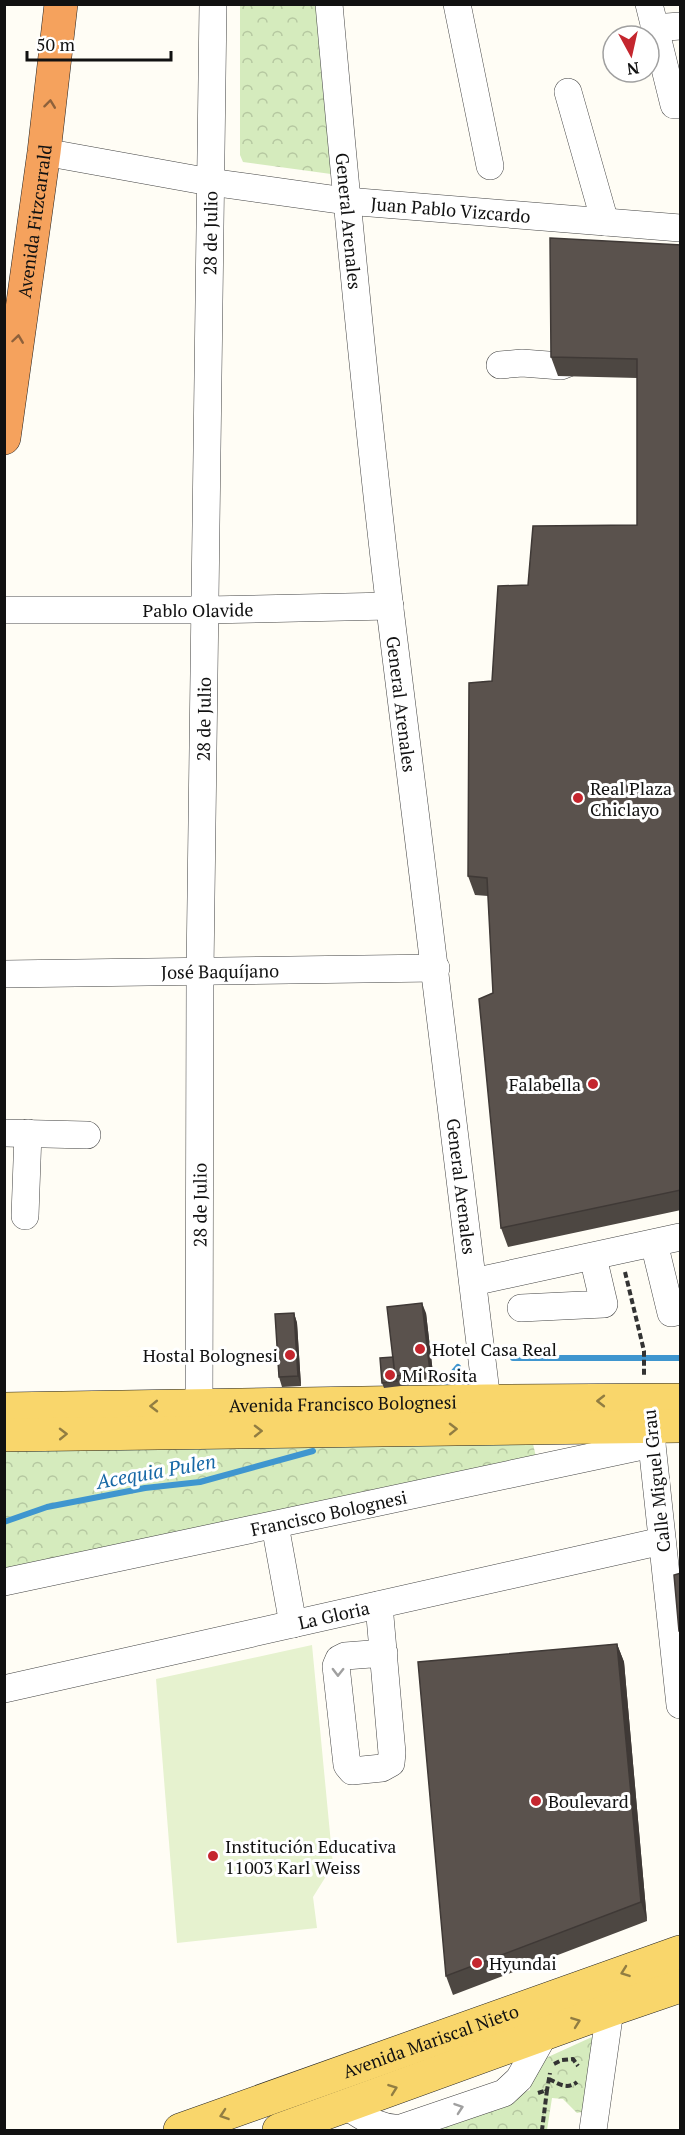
<svg xmlns="http://www.w3.org/2000/svg" width="685" height="2135" font-family="'PT Serif',serif">
  <defs>
    <pattern id="park-crowns" width="20" height="18" patternUnits="userSpaceOnUse" patternTransform="scale(1.5)"><rect width="20" height="18" fill="#d5ebbd"/><path d="M2 6a3 3 0 1 1 6 0M12 15a3 3 0 1 1 6 0" fill="none" stroke="#b6c8a1"/></pattern>
  </defs>
  <rect width="100%" height="100%" fill="#fffdf5"/>
  <path fill="url(#park-crowns)" d="M240,5H320L331,174L243,162L240,155Z
    M531,1435L536,1457L5,1572L4,1442Z
    M592,2037L599,2043L591,2110L577,2113L563,2099L552,2098L547,2130H423L530,2090L531,2076L537,2062Z"/>
  <path fill="#e6f2cf" d="M312,1645L333,1865L313,1897L317,1928L177,1943L156,1679Z"/>
  <g fill="none" stroke-linecap="round" stroke-linejoin="round">
    <path stroke="#3f96cf" stroke-width="6" d="M513,1358H680
      M441,1387L458,1367
      M4,1522L47,1507L145,1488L200,1482L313,1451"/>
    <defs>
      <g id="minor">
        <path id="s1" d="M329,4C347,206 366,408 390,609C422,873 457,1136 487,1401"/>
        <path d="M457,4L490,166"/>
        <path d="M649,4L674,105H680"/>
        <path d="M654,28L680,26"/>
        <path d="M568,92L605,222"/>
        <path id="s2" d="M44,152L210,182L346,201L680,228"/>
        <path d="M500,365L522,363L561,366L571,362V342"/>
        <path id="s3" d="M4,610H206L390,606"/>
        <path id="s4" d="M4,974L436,968"/>
        <path d="M4,1133L87,1135"/>
        <path d="M25,1216L28,1133"/>
        <path d="M654,1243L671,1313L680,1311"/>
        <path d="M473,1282L680,1237"/>
        <path d="M521,1308L604,1304L593,1257"/>
        <path id="s5" d="M199,1425L200,972L213,4"/>
        <path d="M650,1426L680,1705"/>
        <path d="M275,1525L293,1624"/>
        <path id="s6" d="M4,1582L652,1444"/>
        <path d="M379,1605L392,1753L391,1763L382,1768L352,1771L347,1765L336,1666L339,1659L345,1656L384,1653"/>
        <path id="s7" d="M4,1689L662,1541"/>
        <path d="M346,2106C364,2117 380,2130 401,2128L504,2093L519,2079L545,2033"/>
        <path d="M593,2130L610,2010"/>
      </g>
      <g id="major">
        <path id="s8" d="M4,1409L487,1401L680,1400"/>
        <path d="M4,1435L680,1426"/>
        <path id="s9" d="M180,2130L680,1952"/>
        <path d="M279,2130L610,2010L680,1986"/>
      </g>
      <g id="highway">
        <path id="s10" d="M4,438L44,152L61,4"/>
      </g>
    </defs>
    <use href="#minor" stroke="#444" stroke-width="28"/>
    <use href="#major" stroke="#222" stroke-width="34"/>
    <use href="#highway" stroke="#222" stroke-width="34"/>
    <path stroke="#333" stroke-width="4" stroke-dasharray="6 3" stroke-linecap="butt" d="M625,1272L644,1351V1376
      M554,2064L562,2060L573,2059L578,2066
      M549,2079C559,2084 567,2090 577,2082
      M545,2089L547,2090L550,2073
      M538,2093L547,2090L542,2130"/>
    <use href="#minor" stroke="#fff" stroke-width="27"/>
    <use href="#major" stroke="#f9d66b" stroke-width="33"/>
    <use href="#highway" stroke="#f5a25d" stroke-width="33"/>
  </g>
  <path fill="#4d4742" d="M681,245V1210L508,1247L501,1228L493,993L488,896L475,895L468,876L528,585L637,525V378L558,376L551,357Z
    M294,1313L297,1323L301,1386L282,1387L279,1377Z
    M426,1313L434,1382L384,1388L382,1383L393,1357Z
    M617,1644L624,1662L647,1921L453,1995L446,1976Z"/>
  <path fill="#3f3936" d="M422,1303L426,1313L434,1382L430,1372Z
    M294,1313L297,1323L301,1386L298,1376Z
    M617,1644L624,1662L647,1921L641,1902Z"/>
  <path fill="#5a524d" stroke="#3f3936" stroke-width="1.5" d="M550,238L681,245V1190L501,1228L479,999L493,993L487,878L468,876L469,683L492,681L498,586L528,585L533,526L637,525V359L551,357Z
    M422,1303L430,1372L395,1376L387,1307Z
    M294,1313L298,1376L279,1377L275,1314Z
    M393,1357L395,1376L397,1381L382,1383L380,1358Z
    M681,1573V1631H679L674,1575Z
    M617,1644L641,1902L446,1976L418,1662Z"/>
  <defs><path id="oneway-chevron" d="M-2-3.5L2.5 0L-2 3.5" fill="none" stroke-width="1.6" stroke-linecap="round" stroke-linejoin="round" transform="scale(1.5)"/></defs>
  <g stroke="#8e613b">
    <use href="#oneway-chevron" transform="translate(50 104) rotate(-83)"/>
    <use href="#oneway-chevron" transform="translate(18 339) rotate(-82)"/>
  </g>
  <g stroke="#917d42">
    <use href="#oneway-chevron" transform="translate(601 1401) rotate(180)"/>
    <use href="#oneway-chevron" transform="translate(154 1406) rotate(179)"/>
    <use href="#oneway-chevron" transform="translate(453 1429) rotate(-1)"/>
    <use href="#oneway-chevron" transform="translate(258 1431) rotate(-1)"/>
    <use href="#oneway-chevron" transform="translate(63 1434) rotate(-1)"/>
    <use href="#oneway-chevron" transform="translate(625 1972) rotate(160)"/>
    <use href="#oneway-chevron" transform="translate(576 2022) rotate(-20)"/>
    <use href="#oneway-chevron" transform="translate(393 2089) rotate(-20)"/>
    <use href="#oneway-chevron" transform="translate(224 2115) rotate(161)"/>
  </g>
  <g stroke="#a0a0a0">
    <use href="#oneway-chevron" transform="translate(338 1672) rotate(91)"/>
    <use href="#oneway-chevron" transform="translate(459 2108) rotate(-19)"/>
  </g>
  <g fill="#c4262e" stroke="#fff" stroke-width="2">
    <circle cx="578" cy="798" r="6"/>
    <circle cx="593" cy="1084" r="6"/>
    <circle cx="420" cy="1349" r="6"/>
    <circle cx="290" cy="1355" r="6"/>
    <circle cx="390" cy="1375" r="6"/>
    <circle cx="536" cy="1801" r="6"/>
    <circle cx="213" cy="1856" r="6"/>
    <circle cx="477" cy="1963" r="6"/>
  </g>
  <g text-anchor="middle" dominant-baseline="central" stroke-width="6" stroke-linejoin="round" paint-order="stroke">
    <g font-size="18" fill="#111" stroke="#fff">
      <text stroke="none"><textPath href="#s2" startOffset="411">Juan Pablo Vizcardo</textPath></text>
      <text stroke="none"><textPath href="#s1" startOffset="218">General Arenales</textPath></text>
      <text stroke="none"><textPath href="#s10" startOffset="219">Avenida Fitzcarrald</textPath></text>
      <text stroke="none"><textPath href="#s5" startOffset="1192">28 de Julio</textPath></text>
      <text stroke="none"><textPath href="#s3" startOffset="194">Pablo Olavide</textPath></text>
      <text stroke="none"><textPath href="#s1" startOffset="704">General Arenales</textPath></text>
      <text stroke="none"><textPath href="#s5" startOffset="706">28 de Julio</textPath></text>
      <text stroke="none"><textPath href="#s4" startOffset="216">José Baquíjano</textPath></text>
      <text stroke="none"><textPath href="#s1" startOffset="1190">General Arenales</textPath></text>
      <text stroke="none"><textPath href="#s5" startOffset="220">28 de Julio</textPath></text>
      <text stroke="none"><textPath href="#s8" startOffset="339">Avenida Francisco Bolognesi</textPath></text>
      <text transform="translate(656 1481) rotate(-96)">Calle Miguel Grau</text>
      <text stroke="none"><textPath href="#s6" startOffset="332">Francisco Bolognesi</textPath></text>
      <text stroke="none"><textPath href="#s7" startOffset="338">La Gloria</textPath></text>
      <text stroke="none"><textPath href="#s9" startOffset="266">Avenida Mariscal Nieto</textPath></text>
    </g>
    <g font-size="18" fill="#111" stroke="#fff" text-anchor="start">
      <text x="590" y="788">Real Plaza<tspan x="590" dy="21">Chiclayo</tspan></text>
      <text x="581" y="1084" text-anchor="end">Falabella</text>
      <text x="432" y="1349">Hotel Casa Real</text>
      <text x="278" y="1355" text-anchor="end">Hostal Bolognesi</text>
      <text x="402" y="1375">Mi Rosita</text>
      <text x="548" y="1801">Boulevard</text>
      <text x="225" y="1846">Institución Educativa<tspan x="225" dy="21">11003 Karl Weiss</tspan></text>
      <text x="489" y="1963">Hyundai</text>
    </g>
    <g font-size="20" font-style="italic" fill="#1768a6" stroke="#fff">
      <text transform="translate(156 1471) rotate(-10)">Acequia Pulen</text>
    </g>
  </g>
  <rect width="685" height="2135" fill="none" stroke="#111111" stroke-width="12"/>
  <g transform="translate(631 54) rotate(172)"><circle r="28" fill="#ffffff" stroke="#a0a0a0" stroke-width="1.5"/>
  <path d="M0-4.5L10 22L0 15L-10 22Z" fill="#c4262e"/>
  <text y="-9" font-size="16" font-weight="bold" text-anchor="middle" fill="#111111">N</text>
  </g>
  <path d="M27 51v9h144v-9" fill="none" stroke="#111111" stroke-width="3"/>
  <text x="36" y="51" font-size="18" fill="#111111" stroke="#ffffff" stroke-width="4.5" paint-order="stroke">50 m</text>
</svg>
